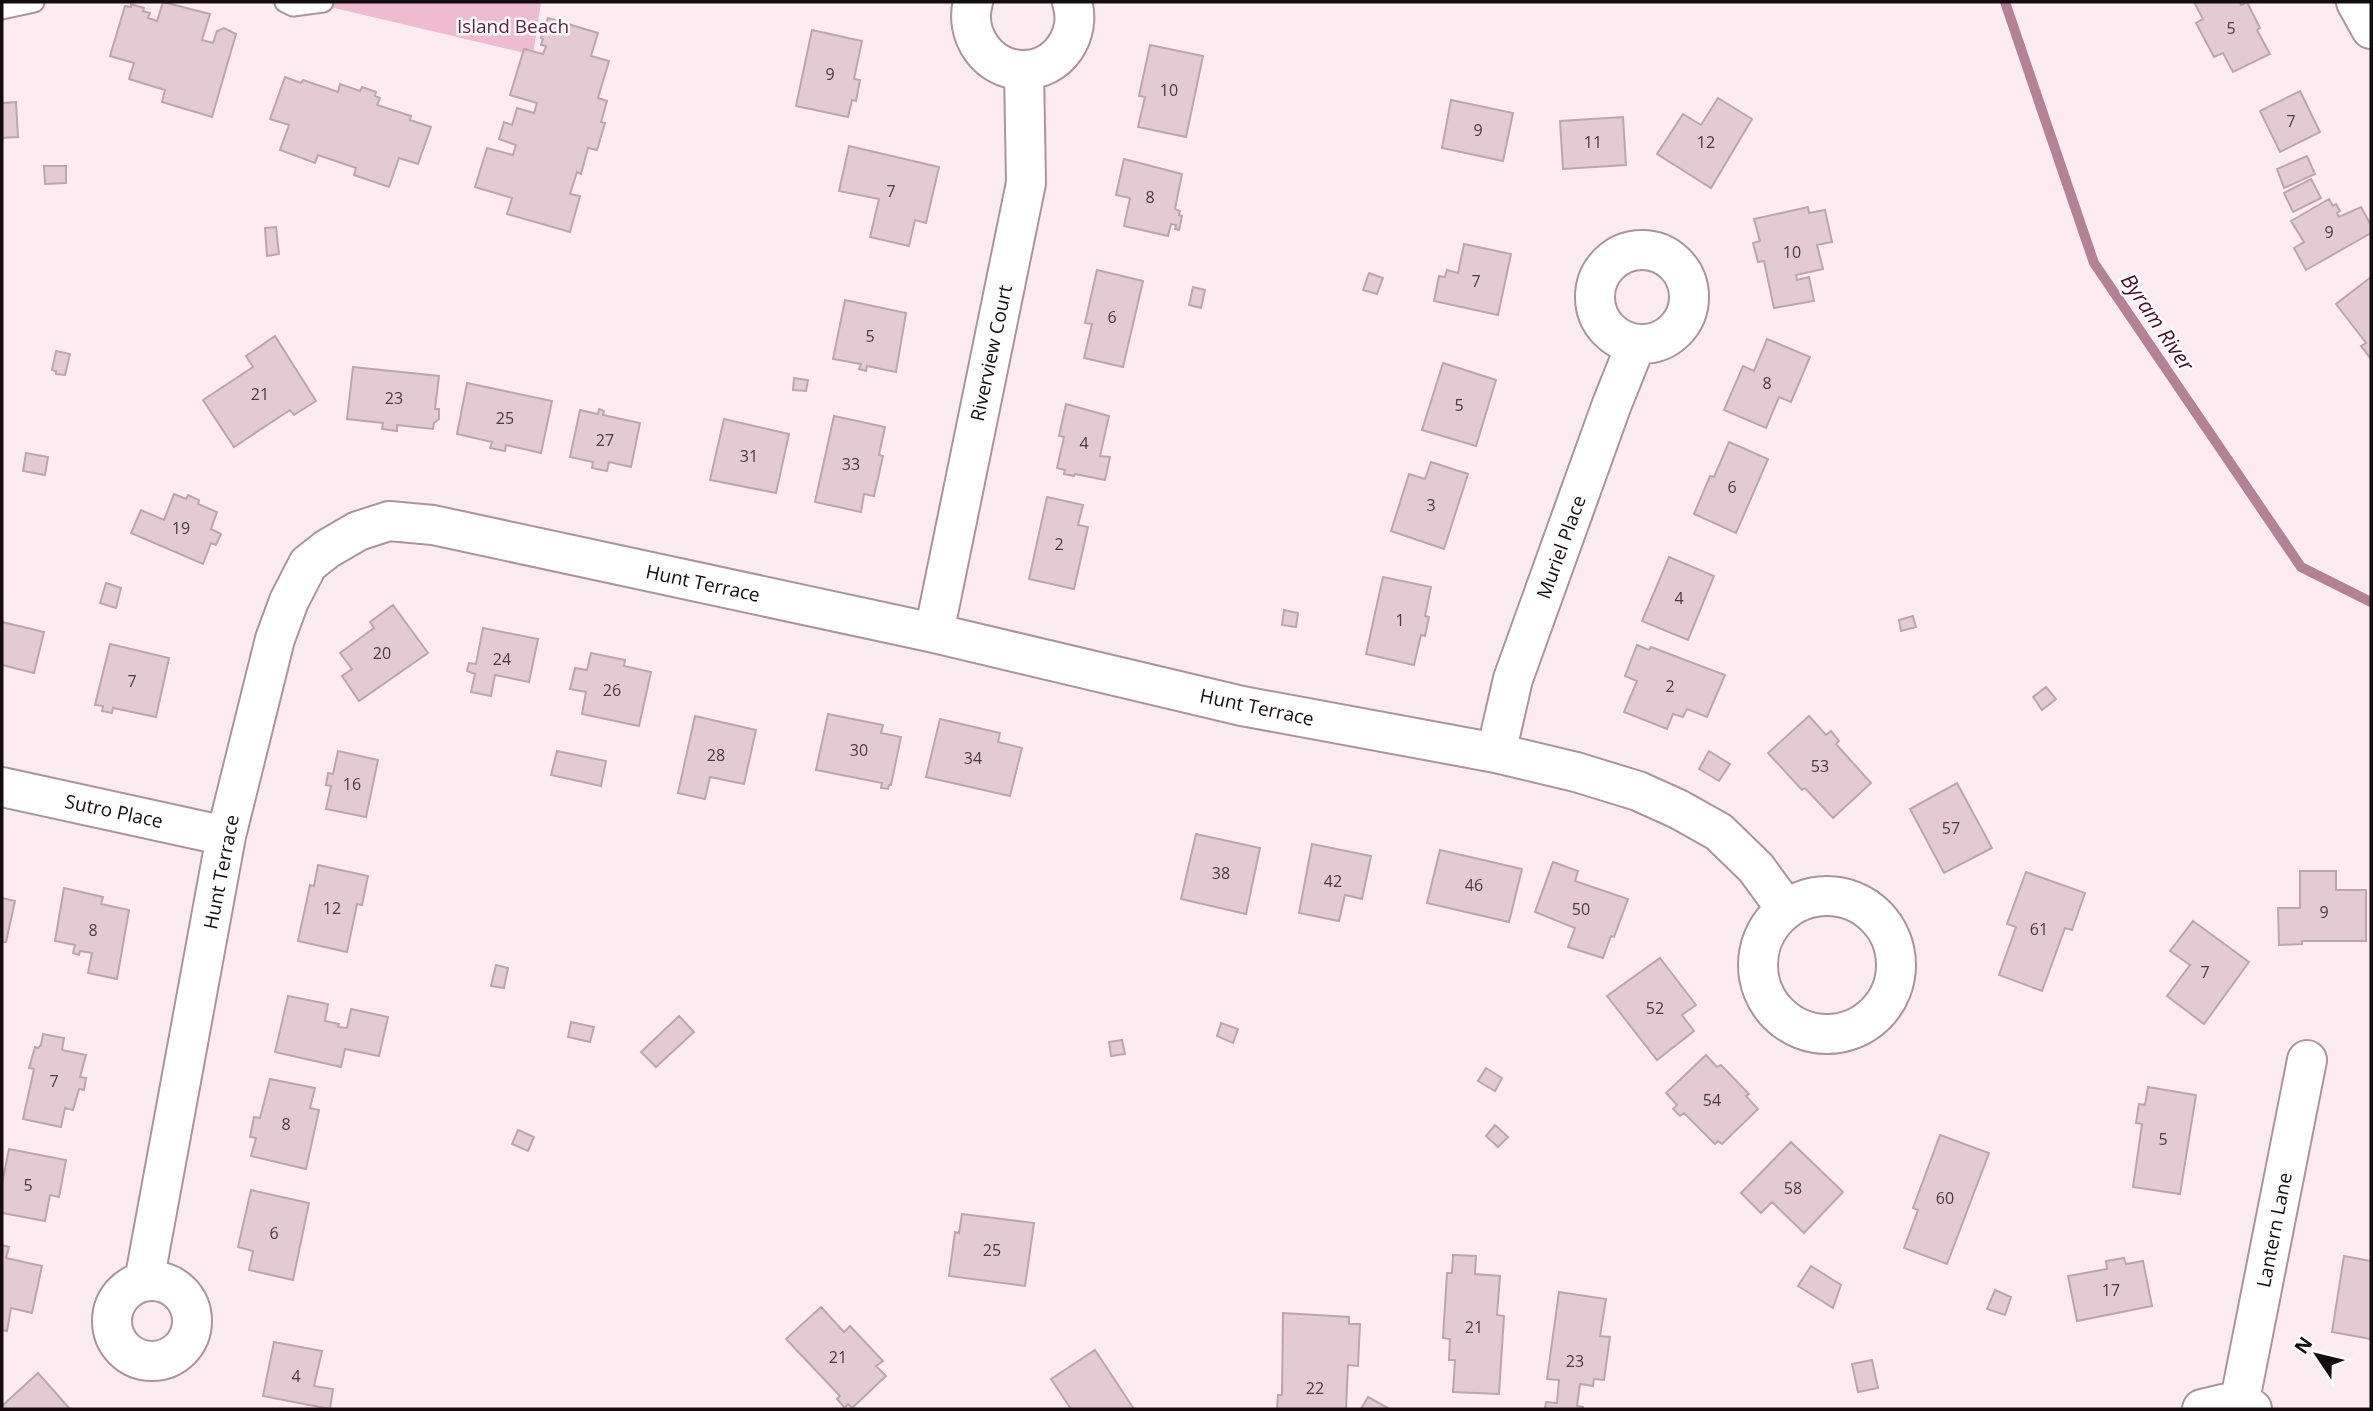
<svg xmlns="http://www.w3.org/2000/svg" width="2373" height="1411" font-family="'Open Sans',sans-serif">
  <rect width="100%" height="100%" fill="#fcecf1"/>
  <path fill="#eebcce" d="M309,2H541L533,55Z"/>
  <g fill="none" stroke-linecap="round" stroke-linejoin="round">
    <path stroke="#b48195" stroke-width="10" d="M2005,2L2094,263L2301,567L2371,602"/>
  </g>
  <path fill="#e4cad3" stroke="#bda5ad" stroke-width="2" d="M163,2L210,14L202,40L213,43L217,31L224,28L236,34L212,117L162,102L165,90L129,79L134,63L110,56L125,6L131,7V4L144,8L143,11L150,13L148,18L157,21Z
    M2194,2H2240L2241,5L2247,2L2260,28L2257,30L2270,54L2233,72L2223,53L2214,57L2196,23L2203,19Z
    M548,18L598,33L591,56L609,61L598,98L607,101L601,122L605,123L597,150L588,148L581,174L577,172L570,194L580,196L570,232L507,214L512,198L475,187L487,148L513,155L516,145L499,139L504,122L512,125L517,108L534,113L537,103L510,95L524,49L543,54L546,46L541,45L543,39L541,38Z
    M812,30L862,41L854,79L860,80L856,101L852,100L848,117L796,106Z
    M1150,45L1203,56L1186,137L1138,127L1145,97L1139,96Z
    M285,77L301,83L303,80L338,92L340,84L360,91L362,87L376,92L375,96L380,98L377,105L411,116L410,120L431,127L418,164L399,158L389,187L354,175L356,168L318,155L315,163L280,150L289,125L270,119Z
    M2300,91L2320,132L2280,152L2260,111Z
    M1718,98L1752,119L1711,188L1657,154L1683,114L1701,125Z
    M1451,100L1513,113L1503,161L1442,148Z
    M16,102L18,137L2,138V103Z
    M1623,117L1626,165L1563,169L1560,121Z
    M849,146L939,167L926,223L915,220L909,246L870,237L879,199L839,191Z
    M2307,156L2315,174L2284,188L2277,169Z
    M1124,159L1182,174L1175,209L1180,211L1179,215L1182,216L1179,230L1175,229L1176,225L1171,224L1168,236L1124,226L1130,198L1116,195Z
    M44,166H66V183L45,184Z
    M2311,179L2321,198L2293,212L2284,193Z
    M2329,199L2333,206L2336,204L2340,211L2337,213L2339,217L2361,207L2371,225V233L2306,270L2294,248L2304,242L2291,221Z
    M1808,207L1809,213L1825,210L1832,242L1817,245L1823,269L1796,275L1797,280L1809,277L1814,301L1774,308L1764,261L1758,262L1753,243L1760,241L1754,219Z
    M276,227L279,254L267,256L265,228Z
    M1464,244L1511,254L1498,315L1434,301L1439,276L1445,277L1447,270L1458,273Z
    M1097,270L1143,281L1123,367L1084,358L1092,324L1085,323Z
    M1369,273L1383,278L1377,294L1363,290Z
    M2371,277V359L2361,346L2366,343L2336,304Z
    M1193,287L1205,290L1201,308L1189,305Z
    M845,300L906,313L896,372L867,366L866,371L859,369L861,364L833,359Z
    M275,336L316,401L294,415L290,410L234,447L203,400L253,367L246,356Z
    M1767,339L1810,357L1791,402L1779,397L1766,428L1724,410L1743,366L1754,371Z
    M56,351L70,354L65,375L56,374V371L52,370Z
    M1443,363L1496,380L1476,446L1422,430Z
    M353,367L439,376L435,409H439V419L434,423L433,429L397,425V431L382,429L383,423L347,419Z
    M794,378L808,380L806,391L793,390Z
    M467,383L552,401L541,453L506,445L505,451L490,448L492,442L457,434Z
    M1066,404L1109,416L1100,456L1110,457L1105,480L1075,474L1074,476L1064,474L1065,470L1057,468L1064,437L1059,436Z
    M599,409L604,411L603,415L640,423L631,467L609,462L607,471L592,468L593,462L570,457L580,410L598,414Z
    M834,416L885,427L879,455L883,456L874,496L864,494L861,512L815,502Z
    M724,419L789,434L776,493L710,480Z
    M1729,442L1768,459L1736,533L1694,514L1710,476L1714,477Z
    M26,453L48,457L45,475L23,471Z
    M1431,462L1468,474L1444,549L1391,531L1409,474L1425,479Z
    M174,494L186,499L188,495L199,500L198,504L217,512L211,529L221,534L216,545L211,543L203,564L131,533L141,510L164,520Z
    M1047,497L1083,505L1078,525L1088,527L1074,589L1029,579Z
    M1669,557L1714,576L1688,640L1642,621Z
    M1383,577L1431,587L1425,616L1429,617L1425,636L1421,635L1414,665L1366,654Z
    M106,583L121,588L116,608L100,603Z
    M393,605L428,653L359,701L342,676L352,669L340,653L374,628L370,622Z
    M1284,610L1298,613L1296,627L1282,625Z
    M1913,616L1916,627L1901,631L1899,620Z
    M2,622L44,632L34,673L2,665Z
    M483,628L538,639L529,682L495,675L491,696L471,692L475,674L467,671L469,663L476,664Z
    M110,644L169,658L156,717L113,708L112,713L102,711L103,706L95,705Z
    M1637,645L1649,650L1651,647L1725,675L1707,717L1687,709L1683,717L1673,714L1667,729L1624,712L1637,681L1625,676Z
    M591,653L625,660L624,666L651,672L639,726L582,714L586,692L570,689L575,668L587,670Z
    M2046,687L2056,699L2042,710L2033,697Z
    M828,714L883,725L881,733L901,737L891,785H889L888,789L881,788L882,783L816,770Z
    M695,716L756,730L744,784L710,777L705,799L678,793Z
    M1809,716L1826,735L1831,731L1839,741L1836,744L1871,783L1833,818L1805,788L1802,790L1768,753Z
    M940,719L1000,733L998,742L1022,748L1010,796L926,777Z
    M338,751L378,760L366,817L326,809L331,786L326,785L328,773L333,774Z
    M557,751L606,761L601,786L551,775Z
    M1709,751L1730,764L1719,781L1699,769Z
    M1957,783L1992,848L1944,873L1910,809Z
    M1196,834L1260,848L1246,914L1181,899Z
    M1312,844L1371,856L1362,899L1345,895L1339,921L1299,913Z
    M1440,850L1522,869L1509,922L1427,903Z
    M1553,862L1578,871L1575,881L1628,899L1614,937L1611,936L1603,958L1568,947L1575,928L1535,912Z
    M318,865L368,876L362,905L357,904L347,952L298,941L310,885L314,886Z
    M2300,871H2336V890H2366V941H2302V944L2279,945L2278,908H2300Z
    M2026,872L2085,893L2072,930L2065,928L2042,991L1999,975L2016,927L2007,924Z
    M64,888L103,897L101,904L129,910L117,979L88,973L92,953L80,951L79,955L73,953L75,945L55,941Z
    M2,898L15,901L6,942H2Z
    M2193,921L2249,962L2204,1024L2167,996L2190,965L2170,951Z
    M1660,958L1696,1005L1682,1015L1694,1031L1657,1060L1607,996Z
    M496,965L508,968L504,988L491,986Z
    M288,996L328,1004L325,1021L339,1024L338,1027L347,1028L351,1009L388,1017L379,1056L345,1049L341,1067L275,1052Z
    M679,1016L694,1032L656,1067L641,1052Z
    M571,1022L594,1027L590,1042L568,1037Z
    M1221,1023L1238,1029L1233,1043L1217,1036Z
    M43,1034L64,1038L62,1050L86,1055L80,1077L86,1078L84,1090L79,1089L73,1110L65,1108L61,1127L23,1119L34,1069L29,1068L35,1047L38,1048L41,1045Z
    M1122,1040L1125,1054L1111,1056L1109,1042Z
    M1706,1055L1717,1067L1721,1065L1749,1094L1746,1096L1758,1109L1722,1144L1718,1141L1715,1144L1684,1113L1680,1116L1673,1109L1677,1105L1666,1093Z
    M1486,1068L1502,1078L1495,1091L1478,1081Z
    M270,1079L315,1088L310,1108L319,1110L306,1169L251,1156L256,1138L250,1137L254,1117L260,1118Z
    M2148,1087L2196,1095L2180,1194L2133,1187L2142,1124L2136,1123L2139,1104L2145,1105Z
    M1495,1125L1508,1137L1498,1147L1486,1136Z
    M518,1130L534,1137L528,1151L512,1144Z
    M1940,1135L1989,1153L1947,1264L1904,1248L1918,1210L1913,1208Z
    M1791,1142L1843,1192L1804,1233L1772,1202L1761,1213L1741,1193Z
    M9,1149L66,1160L59,1197L50,1195L45,1221L2,1213V1184Z
    M251,1190L309,1203L293,1280L249,1270L253,1251L238,1247Z
    M962,1214L1034,1223L1025,1286L949,1276L955,1232L959,1233Z
    M2,1245L9,1247L6,1258L42,1266L32,1313L11,1308L7,1331L2,1330Z
    M1453,1255L1476,1256L1475,1274L1500,1276L1497,1315L1504,1316L1499,1394L1453,1392L1455,1360H1449L1450,1339L1443,1338L1447,1273H1452Z
    M2344,1256L2371,1261V1339L2332,1332Z
    M2124,1258L2126,1264L2143,1261L2152,1306L2077,1321L2068,1276L2107,1269L2106,1261Z
    M1811,1266L1841,1285L1833,1308L1798,1286Z
    M1995,1290L2011,1297L2005,1315L1987,1309Z
    M1559,1292L1606,1299L1600,1336L1610,1337L1604,1380L1594,1379L1593,1386L1580,1384L1577,1406L1583,1407V1409H1545L1546,1402L1557,1403L1559,1380L1547,1379Z
    M821,1307L844,1332L850,1326L883,1361L876,1366L886,1376L852,1408L848,1404L845,1408L837,1399L840,1396L786,1339Z
    M1283,1313L1349,1317V1324H1360L1358,1366L1348,1365L1346,1409H1277L1278,1395H1282Z
    M274,1342L322,1351L314,1386L333,1389L330,1409L263,1396Z
    M1095,1350L1134,1409H1071L1051,1379Z
    M1872,1360L1878,1388L1858,1392L1852,1364Z
    M38,1373L70,1409H2V1406Z
    M1368,1397L1388,1408L1387,1409H1361Z"/>
  <g fill="none" stroke-linecap="round" stroke-linejoin="round">
    <defs>
      <path id="lane" d="M285,2L293,6L323,2
        M2,9L34,2"/>
      <path id="street" d="M973,2C964,35 988,70 1023,70C1059,70 1082,34 1072,2
        M2356,2L2371,29
        M1595 297a47 47 0 1 1 94 0a47 47 0 1 1-94 0Z
        M934,633L1026,183L1024,70
        M1496,753L1513,679L1612,404L1636,344
        M2,787L226,836
        M1758 965a69 69 0 1 1 138 0a69 69 0 1 1-138 0Z
        M112 1321a40 40 0 1 1 80 0a40 40 0 1 1-80 0Z
        M144,1282L226,836L275,639L289,601L308,564L327,549L358,531L389,521L433,525L934,633L1242,706L1496,753L1576,772L1638,791L1678,809L1719,832L1756,868L1786,909
        M2240,1400L2307,1060
        M2202,1409L2240,1400L2252,1409"/>
    </defs>
    <use href="#lane" stroke="#ac949c" stroke-width="23"/>
    <use href="#street" stroke="#ac949c" stroke-width="42"/>
    <use href="#lane" stroke="#fff" stroke-width="19"/>
    <use href="#street" stroke="#fff" stroke-width="38"/>
  </g>
  <g text-anchor="middle" dominant-baseline="central" stroke-width="5" stroke-linejoin="round" paint-order="stroke">
    <g font-size="16" fill="#493c41">
      <text x="2231" y="28">5</text>
      <text x="830" y="74">9</text>
      <text x="1169" y="90">10</text>
      <text x="2291" y="121">7</text>
      <text x="1478" y="130">9</text>
      <text x="1593" y="142">11</text>
      <text x="1706" y="142">12</text>
      <text x="891" y="191">7</text>
      <text x="1150" y="197">8</text>
      <text x="2329" y="232">9</text>
      <text x="1792" y="252">10</text>
      <text x="1476" y="281">7</text>
      <text x="1112" y="317">6</text>
      <text x="870" y="336">5</text>
      <text x="1767" y="383">8</text>
      <text x="260" y="394">21</text>
      <text x="394" y="398">23</text>
      <text x="1459" y="405">5</text>
      <text x="505" y="418">25</text>
      <text x="605" y="440">27</text>
      <text x="1084" y="443">4</text>
      <text x="749" y="456">31</text>
      <text x="851" y="464">33</text>
      <text x="1732" y="487">6</text>
      <text x="1431" y="505">3</text>
      <text x="181" y="528">19</text>
      <text x="1059" y="544">2</text>
      <text x="1679" y="598">4</text>
      <text x="1400" y="620">1</text>
      <text x="382" y="653">20</text>
      <text x="502" y="659">24</text>
      <text x="132" y="681">7</text>
      <text x="1670" y="686">2</text>
      <text x="612" y="690">26</text>
      <text x="859" y="750">30</text>
      <text x="716" y="755">28</text>
      <text x="973" y="758">34</text>
      <text x="1820" y="766">53</text>
      <text x="352" y="784">16</text>
      <text x="1951" y="828">57</text>
      <text x="1221" y="873">38</text>
      <text x="1333" y="881">42</text>
      <text x="1474" y="885">46</text>
      <text x="332" y="908">12</text>
      <text x="1581" y="909">50</text>
      <text x="2324" y="912">9</text>
      <text x="2039" y="929">61</text>
      <text x="93" y="930">8</text>
      <text x="2205" y="972">7</text>
      <text x="1655" y="1008">52</text>
      <text x="54" y="1081">7</text>
      <text x="1712" y="1100">54</text>
      <text x="286" y="1124">8</text>
      <text x="2163" y="1139">5</text>
      <text x="28" y="1185">5</text>
      <text x="1793" y="1188">58</text>
      <text x="1945" y="1198">60</text>
      <text x="274" y="1233">6</text>
      <text x="992" y="1250">25</text>
      <text x="2111" y="1290">17</text>
      <text x="1474" y="1327">21</text>
      <text x="838" y="1357">21</text>
      <text x="1575" y="1361">23</text>
      <text x="296" y="1376">4</text>
      <text x="1315" y="1388">22</text>
    </g>
    <g font-size="19" fill="#62223f" stroke="#fefefe">
      <text x="513" y="26">Island Beach</text>
    </g>
    <g font-size="19" fill="#150c10" stroke="#fefefe">
      <text transform="translate(991 353) rotate(-78)">Riverview Court</text>
      <text transform="translate(1561 547) rotate(-70)">Muriel Place</text>
      <text transform="translate(703 583) rotate(12)">Hunt Terrace</text>
      <text transform="translate(1257 707) rotate(12)">Hunt Terrace</text>
      <text transform="translate(114 811) rotate(12)">Sutro Place</text>
      <text transform="translate(221 872) rotate(-79)">Hunt Terrace</text>
      <text transform="translate(2274 1230) rotate(-79)">Lantern Lane</text>
    </g>
    <g font-size="21" font-style="italic" fill="#4c0d2d" stroke="#fefefe">
      <text transform="translate(2158 322) rotate(56)">Byram River</text>
    </g>
  </g>
  <rect width="2373" height="1411" fill="none" stroke="#150c10" stroke-width="7"/>
  <g transform="translate(2317 1355) rotate(305)" stroke="#fefefe" stroke-width="5" paint-order="stroke">
  <path d="M0-5L12 26L0 18L-12 26Z" fill="#150c10"/>
  <text y="-10" font-size="19" font-weight="bold" text-anchor="middle" fill="#150c10">N</text>
  </g>
</svg>
